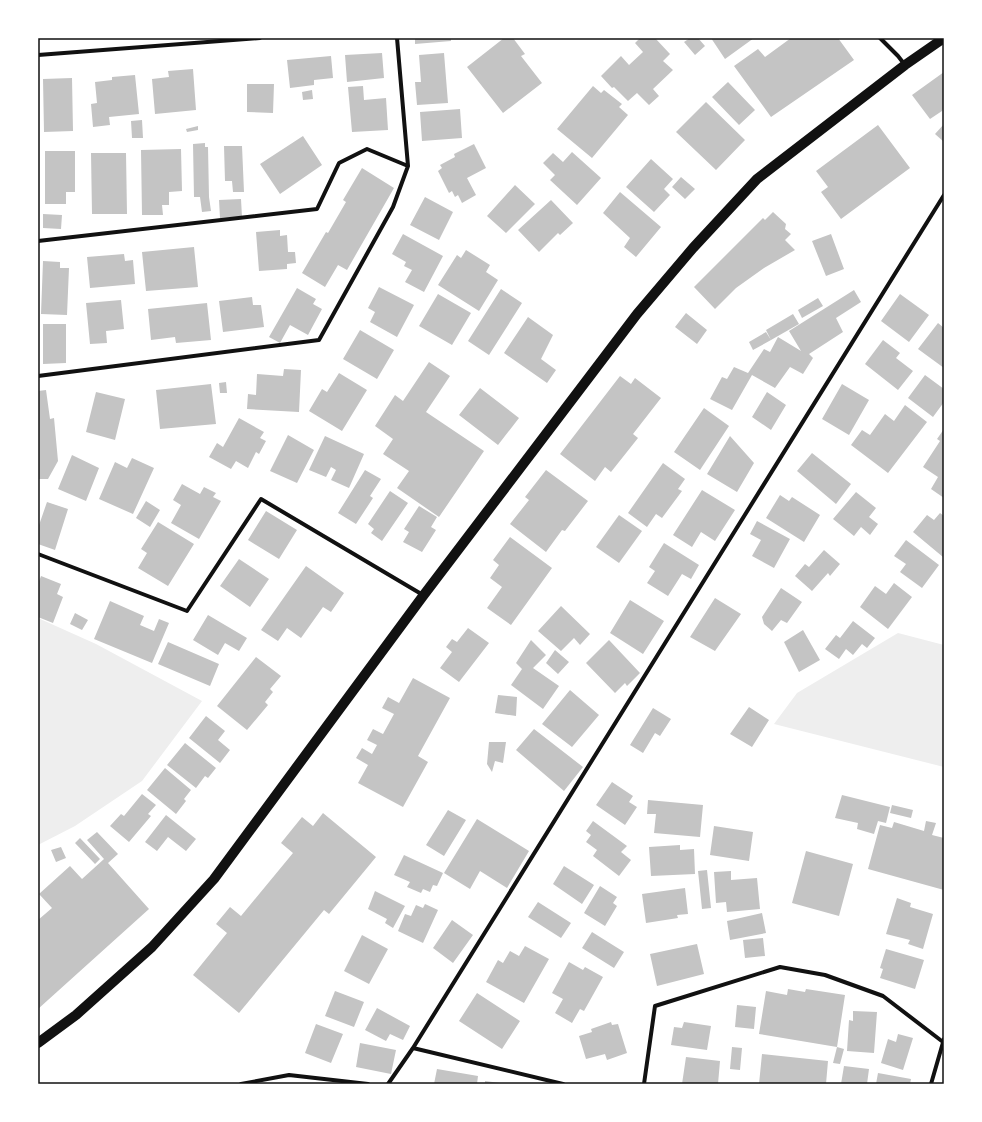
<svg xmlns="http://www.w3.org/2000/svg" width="982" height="1122" font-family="'Asap Condensed',sans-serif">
  <rect width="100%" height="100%" fill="#fff"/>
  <path fill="#eee" d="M38,618L96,644L202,701L142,781L75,826L38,845Z
    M898,633L944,645V767L774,724L797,693Z"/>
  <path fill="#c4c4c4" d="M205,38H221V39H205Z
    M415,38H451V41L415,44Z
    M504,38H513L525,54L521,56L542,83L503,113L467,67Z
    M640,38H655L670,54L663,61L673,70L653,89L659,96L649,105L637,93L628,101L614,87L612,88L601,76L621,56L629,65L643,52L635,43Z
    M690,38H698L705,46L695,55L684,42Z
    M711,38H754L725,59Z
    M791,38H838L854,60L771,117L734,66L758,49L765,57Z
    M382,53L384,78L347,82L345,55Z
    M444,53L448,103L417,105L415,82H421L419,55Z
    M331,56L333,78L314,80V85L290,88L287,60Z
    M193,69L196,110L155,114L152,79L169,77L168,71Z
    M944,72V107L942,111L930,119L912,95Z
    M135,75L139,114L109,117L110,125L93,127L91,104L97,103L95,82L112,80V77Z
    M72,78L73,131L44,132L43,79Z
    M728,82L755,110L739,125L712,97Z
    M247,84H274L273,113L247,112Z
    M363,86L364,100L386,98L388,130L352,132L348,87Z
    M593,86L601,93L604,90L622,104L619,107L628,115L592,158L557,129Z
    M312,90L313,99L303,100L302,92Z
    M706,102L745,140L716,170L676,132Z
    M460,109L462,138L422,141L420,112Z
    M142,120L143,138H132L131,121Z
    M944,124V142L935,134Z
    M878,125L910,168L841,219L821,192L828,187L816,171Z
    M198,126V130L187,132L186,129Z
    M303,136L322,165L280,194L260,164Z
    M205,143V147H208L209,197L211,211L202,212L200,197H194L193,144Z
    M474,144L486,168L467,178L476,195L462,203L458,195L455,197L452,191L449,193L438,171L442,168L440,165L455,157L454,154Z
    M224,146H242L244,192H233L232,181H225Z
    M181,149L182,191L169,192V205H162L163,215H142L141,150Z
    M45,151H75V192H66V204H45Z
    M572,152L601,178L577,205L550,180L555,175L543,163L553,153L563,162Z
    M91,153H126L127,214H92Z
    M651,159L673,179L664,189L670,195L654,212L626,187Z
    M362,168L394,188L347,270L338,265L325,287L302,273L326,232L328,233L346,202L343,200Z
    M681,177L695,189L685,199L672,187Z
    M515,185L535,204L506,233L487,216Z
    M620,192L661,227L636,257L624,247L630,238L603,213Z
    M425,197L453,212L439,240L410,225Z
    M241,199L242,217L220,218L219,200Z
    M551,200L573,223L560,235L558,233L539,252L518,230Z
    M773,212L786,224L785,229L791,234L785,240L795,250L764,268L736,288L715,309L694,287L763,218L765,220Z
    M43,214L62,215L61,229L43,228Z
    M280,230V236L287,235L288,252H295L296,263L287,264V269L259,271L256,232Z
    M403,234L443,256L424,292L405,282L412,270L404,266L406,262L392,254Z
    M831,234L844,269L826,276L812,241Z
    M194,247L198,287L146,291L142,252Z
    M466,250L490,265L486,272L498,280L479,311L438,285L457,255L461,258Z
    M124,254L125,261L133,260L135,284L90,288L87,257Z
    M43,261L60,262V268H69L67,315L41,314Z
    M379,287L414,305L397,337L370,322L375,312L368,308Z
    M297,288L316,299L313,304L322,309L308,335L290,325L280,343L269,337Z
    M501,289L522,303L489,355L468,341Z
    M854,290L861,302L836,318L843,332L809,354L813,358L803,374L790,367L775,388L752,375L732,410L710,399L722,377L727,379L734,367L748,373L764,349L770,352L778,337L801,351L789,331Z
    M438,294L471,313L452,345L419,326Z
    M900,294L929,315L909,342L881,321Z
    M252,297L253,305H261L264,327L223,332L219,301Z
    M818,298L823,306L802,318L798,310Z
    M121,300L124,329L106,331L107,343L90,344L86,303Z
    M207,303L211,340L176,343L175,337L151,340L148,309Z
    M686,313L707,330L697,344L675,327Z
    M793,314L799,324L771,340L766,330Z
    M528,317L553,335L541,359L556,370L547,383L504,353Z
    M938,323L944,328V368L918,349Z
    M43,324H66V363L43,364Z
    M360,330L394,350L377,379L343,359Z
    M766,332L771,340L753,350L749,342Z
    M883,340L900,353L896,358L913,371L898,390L865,364Z
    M429,362L450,376L426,412L484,451L439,517L397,488L409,471L383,454L393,439L375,426L395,395L403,401Z
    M284,369L301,370L299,412L247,409L248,394L256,395L257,374L283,376Z
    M339,373L367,390L342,431L309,411L322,389L327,392Z
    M925,375L944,389V402L933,417L908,398Z
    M620,376L631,384L635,378L661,398L633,434L638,438L611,472L605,467L595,481L560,454Z
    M226,382L227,393H220L219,383Z
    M211,384L216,424L160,429L156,390Z
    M842,384L869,400L849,435L822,419Z
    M480,388L519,418L498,445L459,415Z
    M46,390L50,419L54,418L58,461L48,479H38V391Z
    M96,392L125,399L115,440L86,432Z
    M767,392L786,405L771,430L752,417Z
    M905,405L927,422L888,473L851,445L862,430L870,435L885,414L894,421Z
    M704,408L729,426L700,470L674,452Z
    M239,418L264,432L260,438L266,441L259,454L256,452L248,468L236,461L231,469L209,457L217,443L223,447Z
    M944,429V498L931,489L938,477L923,467L940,441L937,439Z
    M288,435L314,450L297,483L270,471Z
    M325,436L364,454L349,488L331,480L336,470L331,467L326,477L309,470Z
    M730,436L754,463L737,492L707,474Z
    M812,453L851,484L836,504L797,471Z
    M72,455L99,468L86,501L58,489Z
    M132,458L154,468L133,514L99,499L115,462L127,468Z
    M663,463L685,479L678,489L682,491L662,518L656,514L647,527L628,513Z
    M365,470L381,479L370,496L373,498L356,524L338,513Z
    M546,470L588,501L565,531L562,530L546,552L510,524L529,500L525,497Z
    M182,484L200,494L204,487L216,493L213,497L221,501L199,539L171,523L181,505L173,500Z
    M702,490L735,510L715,541L701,532L692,547L673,535Z
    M390,491L408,503L382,541L371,533L374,529L368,524Z
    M856,492L876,508L869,517L878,524L870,535L861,527L854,536L833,519Z
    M780,495L789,501L792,497L820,515L804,542L766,518Z
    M146,501L160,510L150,527L136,518Z
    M47,502L68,509L55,550L38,544V528Z
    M419,506L437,517L431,527L436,530L422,552L403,542L409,532L404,529Z
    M266,511L297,530L279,559L248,540Z
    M940,513L944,516L943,557L913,532L927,515L934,520Z
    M619,515L642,531L619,563L596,547Z
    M757,521L790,539L774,568L752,556L761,540L750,534Z
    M158,522L194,544L168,586L138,568L147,553L141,549Z
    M510,537L552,568L511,625L487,608L502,587L490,578L499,565L493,560Z
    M906,540L939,565L922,588L900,572L906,564L894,556Z
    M664,543L699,565L691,579L682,574L668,596L647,583L655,571L649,567Z
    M824,550L840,564L830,576L828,573L812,591L795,576L805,564L809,567Z
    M239,559L269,579L250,607L220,586Z
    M306,566L344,593L331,612L323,607L301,638L287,628L278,641L261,630Z
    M41,576L61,584L57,594L63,597L53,623L38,617V584Z
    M894,583L912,597L888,629L860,607L875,586L886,594Z
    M781,588L802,602L787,623L781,620L772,631L764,624L762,617Z
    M715,598L741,614L715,651L690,637Z
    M630,600L664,621L643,654L610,633Z
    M110,601L144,616L140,625L154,631L159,619L169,623L152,663L94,639Z
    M561,606L590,634L580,645L574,638L561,651L538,631Z
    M75,613L88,620L82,630L70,624Z
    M208,615L247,638L239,651L225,643L218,655L193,640Z
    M853,621L875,638L867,648L862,644L853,655L846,649L839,659L825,649L836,635L840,638Z
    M468,628L489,643L459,682L440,668L452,652L446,647L452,639L457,642Z
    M803,630L820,660L799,672L784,642Z
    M531,640L546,655L533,668L559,686L543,709L511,685L522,669L516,663Z
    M609,640L640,673L627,686L625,683L615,693L586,663Z
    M168,642L219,664L210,686L158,664Z
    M555,650L569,662L558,674L546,663Z
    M256,657L281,676L270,689L273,692L265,702L268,705L247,730L217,706Z
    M413,678L450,698L418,756L428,762L403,807L358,783L368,765L356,758L362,748L372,754L377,745L367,740L373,729L383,734L394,714L382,708L388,697L399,703Z
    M570,690L599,715L572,747L542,724Z
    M498,695L517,697L516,716L495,713Z
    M749,707L769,720L752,747L730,734Z
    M653,708L671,719L660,736L655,733L643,753L630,745Z
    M206,716L225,731L218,740L230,750L220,763L189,738Z
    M534,729L583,767L564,791L516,750Z
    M489,742H506L503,763L495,761L492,772L487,764Z
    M185,743L216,768L208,778L205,776L196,788L167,765Z
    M165,768L191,790L184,799L186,801L176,814L147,790Z
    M612,782L633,796L629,802L637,807L625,825L596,805Z
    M142,794L156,805L148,814L151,816L129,842L110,826L121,814L124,816Z
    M842,795L890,807L886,823L878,821L874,834L857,829L858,823L835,818Z
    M648,800L703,805L700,837L654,833L656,814H647Z
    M892,805L913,810L911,818L890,813Z
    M448,810L466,820L444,856L426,845Z
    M323,813L376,857L329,914L324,910L239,1013L193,975L227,933L216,924L230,907L241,916L293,853L281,843L302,817L313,826Z
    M166,815L196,839L186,851L168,837L157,851L145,842Z
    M477,819L529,851L507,888L480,871L470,889L444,873Z
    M593,821L627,846L621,852L631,860L619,876L593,856L597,850L586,842L591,835L586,831Z
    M926,821L936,823L932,835L944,838V890L868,869L880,825L892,828L894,822L924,831Z
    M714,826L753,832L749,861L710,855Z
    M97,832L118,854L108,863L149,909L38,1009V920L52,908L39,894L70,866L82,879L104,859L87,840Z
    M80,838L100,859L95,864L75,843Z
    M680,845V850L694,849L695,874L651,876L649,847Z
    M61,847L66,858L56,862L51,850Z
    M806,851L853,864L839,916L792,903Z
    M404,855L443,873L437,886L433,885L430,892L423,889L421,893L407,887L410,882L394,875Z
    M564,866L594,885L582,904L553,884Z
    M707,870L711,908L702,909L698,871Z
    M731,871V880L757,878L760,909L727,912L726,902L716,903L714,872Z
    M600,886L617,897L613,903L617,906L605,926L584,913Z
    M685,888L688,914L677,915L678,918L646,923L642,894Z
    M375,891L405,906L393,928L385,923L387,919L368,909Z
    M897,898L911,903L910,907L933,914L923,949L908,944L910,940L886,934Z
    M538,902L571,923L561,938L528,917Z
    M425,904L438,910L423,943L398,931L405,914L411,916L416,905L423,908Z
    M762,913L766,933L730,940L727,921Z
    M452,920L473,935L453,963L433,948Z
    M592,932L624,952L614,968L582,948Z
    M362,935L388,949L369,984L344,971Z
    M763,938L765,956L745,958L743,940Z
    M697,944L704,974L657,986L650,954Z
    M525,946L549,959L524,1003L486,982L498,960L503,963L510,951L519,956Z
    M886,949L924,960L915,989L880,978L883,969L880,968Z
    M569,962L583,970L585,967L603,977L584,1011L580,1009L572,1023L555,1013L563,999L552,993Z
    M788,989L805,992L806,989L845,995L837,1047L759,1034L766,991L787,995Z
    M335,991L364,1002L354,1027L325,1016Z
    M477,993L520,1021L502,1049L459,1021Z
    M737,1005L756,1007L754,1029L735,1027Z
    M377,1008L410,1026L403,1040L390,1034L386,1041L365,1030Z
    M853,1011L877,1012L874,1053L847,1051L849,1020L853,1021Z
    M611,1022L612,1025L618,1024L627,1053L607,1060L605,1054L586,1059L579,1036L592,1032L591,1029Z
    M684,1022L711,1026L707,1050L671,1045L674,1027L682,1028Z
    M316,1024L343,1034L331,1063L305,1053Z
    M898,1034L913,1038L903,1070L881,1063L888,1039L896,1042Z
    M360,1043L396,1050L391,1074L356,1067Z
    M732,1047L742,1048L740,1070L730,1069Z
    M837,1047L844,1049L840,1064L833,1063Z
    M762,1054L828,1061L826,1084H759Z
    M686,1057L720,1061L718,1084H682Z
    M844,1066L869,1069L867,1084H841Z
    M437,1069L478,1076L477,1084H434Z
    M878,1073L911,1079L910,1084H876Z
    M485,1081L500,1083V1084H485Z"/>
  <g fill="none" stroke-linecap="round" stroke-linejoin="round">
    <path stroke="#111" stroke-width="4" d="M397,38L408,166
      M880,38L898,56L905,65
      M38,55L260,38
      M38,241L317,209L339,163L367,149L408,166L393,207L319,340L38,376
      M38,554L187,611L261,499L423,595
      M413,1048L944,195
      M241,1084L289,1075L368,1084
      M388,1084L413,1048L563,1084
      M644,1084L655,1006L780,967L825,975L883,996L943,1042
      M931,1084L944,1039"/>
    <path stroke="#111" stroke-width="10" d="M38,1043L76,1015L152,947L214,879L423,596L637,314L693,248L757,179L905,65L944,38"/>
  </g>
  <rect width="982" height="1122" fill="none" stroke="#ffffff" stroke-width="78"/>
  <rect x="39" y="39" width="904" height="1044" fill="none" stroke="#111" stroke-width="1.5"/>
</svg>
